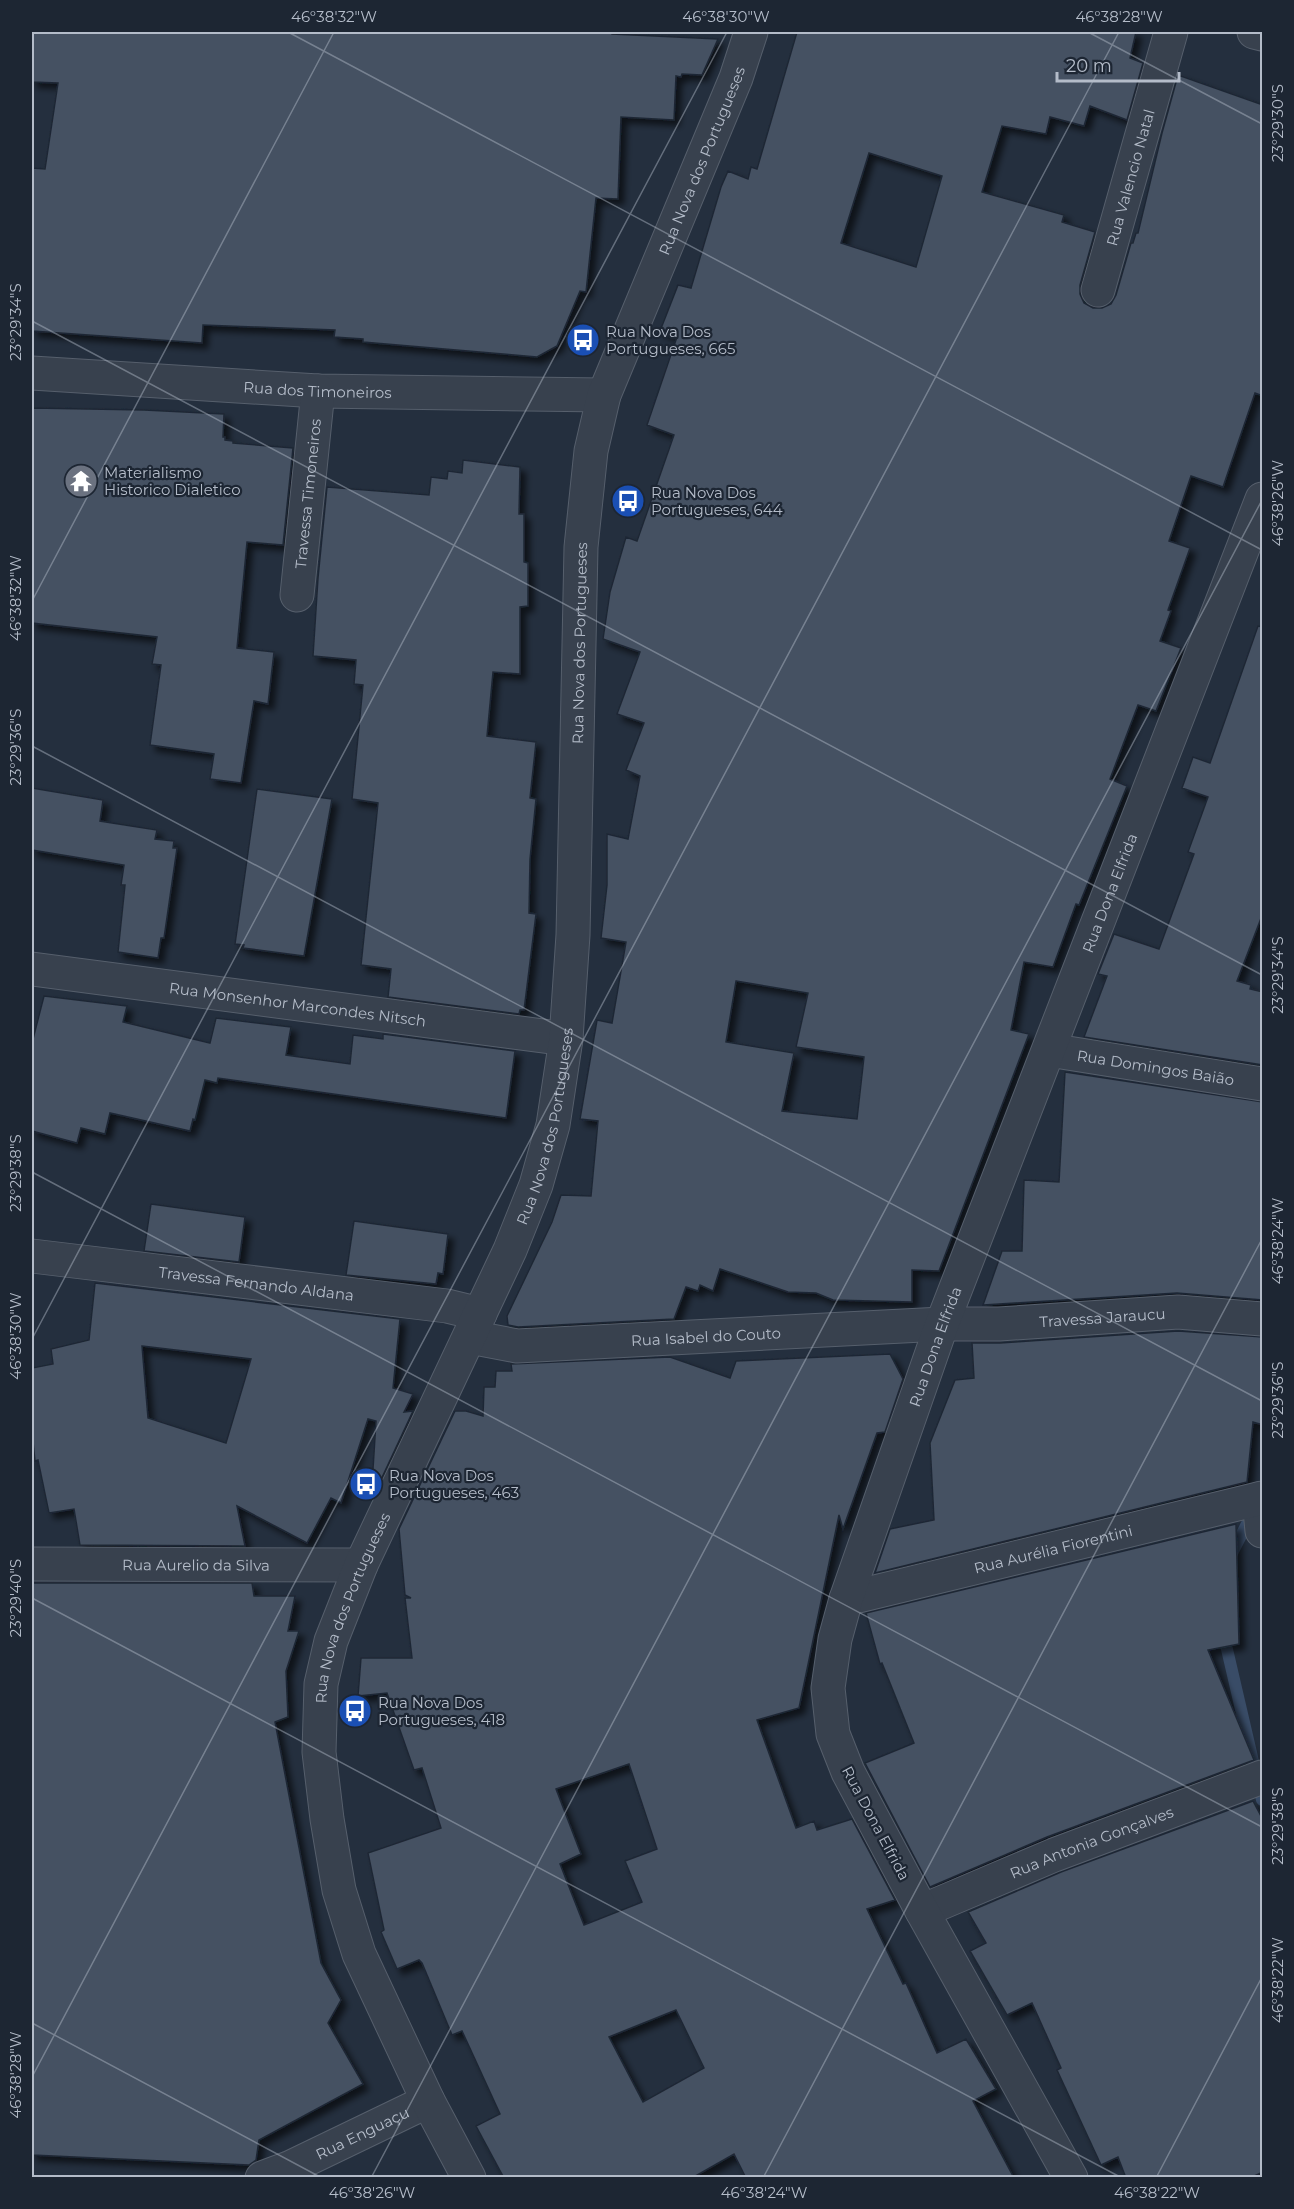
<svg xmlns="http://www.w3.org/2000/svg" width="1294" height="2209" font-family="Montserrat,sans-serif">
  <defs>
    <filter id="shadow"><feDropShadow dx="5.5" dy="5.5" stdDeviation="3" flood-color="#0009"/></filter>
  </defs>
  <rect width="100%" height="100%" fill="#242f3e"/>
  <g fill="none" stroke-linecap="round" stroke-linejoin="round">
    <path stroke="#394c67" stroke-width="12" d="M1230,1557L1252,1514
      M1223,1632L1262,1800"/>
  </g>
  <path fill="#455162" stroke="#1f2835" stroke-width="1.5" fill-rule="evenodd" filter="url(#shadow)" d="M32,32H612V34L718,39L702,75L682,74L681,77L676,76L674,120L621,117L618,199L596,198L586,292L580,291L557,346L537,357L363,342V339L334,337L335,330L203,325L202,343L32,331V168L45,169L58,83L32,82Z
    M797,32H1136L1130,58L1143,63L1127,120L1090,106L1084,126L1050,117L1046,134L1002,126L982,192L1064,215L1062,222L1095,232L1080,285V294L1084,303L1093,308H1102L1111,304L1116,295L1131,243H1133L1136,233H1138L1162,133L1178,75L1263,105V396L1255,393L1223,487L1191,476L1169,541L1190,548L1168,610L1171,611L1160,641L1181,648L1156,711L1138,705L1110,779L1127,786L1079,905L1076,904L1053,967L1024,962L1011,1030L1029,1034L939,1271L912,1270V1302L833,1300L816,1293L788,1292L720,1269L713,1291L700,1285L698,1291L686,1287L674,1319L518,1327L508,1325L507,1316L552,1222L561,1195L591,1196L598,1121L580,1119L597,1020L612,1023L626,942L601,938L607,885V834L628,839L640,776L626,770L644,723L617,714L640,652L603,639L610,592L626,537L637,541L674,435L647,425L677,337L660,331L678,285L691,288L721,187L728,171L748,179L751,167L757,169ZM869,153L942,176L916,267L841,243ZM736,981L808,993L796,1047L864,1057L857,1119L782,1111L794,1053L726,1042Z
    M32,408L144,410L224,414L223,437H225V440L233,441V443L293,448L283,545L247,542L237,648L274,652L268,704L254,701L241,783L210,779L214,754L150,745L161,665L152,664L157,637L32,623Z
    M463,460L520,467L519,514H524V562L528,563V606L520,607V674L493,672L487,736L536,742L530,798L536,799L530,859L529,913L536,914L524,1010H520L519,1014L388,997L391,969L361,965L378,803L352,799L363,685L354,684L356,660L313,656L318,578L327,487L429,495L431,477L447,479L448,471L462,473Z
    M1258,626L1263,627V913L1237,981L1251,985L1250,989L1263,992V1065L1084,1037L1107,976L1098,974L1114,934L1159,949L1194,854L1188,852L1208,797L1182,788L1193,757L1210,763Z
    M32,788L103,800L100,821L157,830L155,839L174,841L173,848H177L164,938H161L158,958L118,952L125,885H121L124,865L32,850Z
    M257,789L332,799L304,956L243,948L244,945L235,944Z
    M44,996L127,1006L123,1022L210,1043L216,1018L291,1027L286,1055L350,1064L353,1035L383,1039V1034L515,1051L506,1118L218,1078L217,1083L205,1080L195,1120L193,1119L190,1131L110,1113L105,1134L81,1128L77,1143L32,1131V1043Z
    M1065,1072L1263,1102V1300L1177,1293L983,1305L1002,1251H1022L1024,1180L1059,1182Z
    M151,1204L245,1217L239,1262L144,1251Z
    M354,1221L448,1234L443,1274L438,1273L436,1284L346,1275Z
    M95,1283L400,1319L393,1388L413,1394L404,1412L413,1411L371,1501L376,1421L368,1419L341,1503L331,1498L307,1543L237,1506L245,1546L80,1545L74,1509L49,1513L38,1460L35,1461L32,1432V1368L53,1364L51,1349L89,1340ZM142,1346L251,1359L226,1443L148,1418Z
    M1178,1331L1263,1337V1425L1253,1422L1247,1482L875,1573L890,1529L934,1520L930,1443L955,1380L974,1378L972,1343H1000Z
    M890,1354L903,1379L885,1432L877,1433L843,1529L839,1515L799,1708L757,1720L796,1828L814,1821L817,1830L852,1819L895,1900L867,1909L903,1984L906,1983L937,2053L966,2039L996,2089L973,2101L1014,2178H746L734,2154L692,2178H504L476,2126L500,2114L462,2031L452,2035L422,1963L419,1960L397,1969L381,1932L384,1930L368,1853L441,1828L422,1768L414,1770L387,1693L358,1696L361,1658H412L405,1598H411L405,1595L399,1529L455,1411H466L483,1416L484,1387H495L496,1371H512L511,1364L670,1357L730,1378L736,1361ZM629,1764L657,1849L625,1861L642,1902L584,1925L560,1864L581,1854L556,1789ZM676,2010L704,2068L643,2102L609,2037Z
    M1236,1524L1239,1644L1208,1650L1254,1760L1047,1837L930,1887L865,1763L914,1743L882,1663L880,1664L866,1613Z
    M32,1583H252L254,1596H295L288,1631H299L286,1671L288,1717L275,1722L321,1963L341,2000L328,2023L363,2084L259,2140L256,2160L249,2165L32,2155Z
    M1253,1801L1263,1820V2172L1250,2178H1126L1118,2157L1101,2165L1057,2070L1061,2068L1032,2003L1007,2015L970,1951L986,1943L968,1912L1061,1872Z"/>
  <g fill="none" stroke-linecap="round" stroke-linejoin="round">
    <defs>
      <g id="minor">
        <path d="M1254,32L1262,34"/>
        <path id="s1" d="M1098,290L1171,32"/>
        <path id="s2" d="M32,373L318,391L604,395"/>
        <path id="s3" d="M297,595L318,391"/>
        <path id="s4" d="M32,969L566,1039"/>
        <path id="s5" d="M1049,1050L1262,1084"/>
        <path id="s6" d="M32,1256L447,1306L480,1314"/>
        <path id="s7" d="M470,1337L517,1346L942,1324H999L1178,1312L1262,1319"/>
        <path d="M1259,1499L1262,1531"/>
        <path id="s8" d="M32,1564L361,1565"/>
        <path id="s9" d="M846,1599L1262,1498"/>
        <path id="s10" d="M922,1911L1054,1855L1262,1777"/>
        <path id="s11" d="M262,2178L289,2168L428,2101"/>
        <path id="s12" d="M469,2178L428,2101L359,1954L339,1890L327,1819L319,1752L321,1684L331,1641L361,1565L510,1250L536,1185L553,1125L566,1039L573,935L581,547L591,451L604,395L736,78L751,32"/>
        <path id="s13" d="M1071,2178L922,1911L848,1772L833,1734L828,1688L835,1639L846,1599L942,1324L1262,499"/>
      </g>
    </defs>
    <use href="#minor" stroke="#565f6c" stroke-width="35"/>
    <use href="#minor" stroke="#38414e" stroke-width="33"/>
  </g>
  <path fill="none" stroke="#b4bcc9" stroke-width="1.5" stroke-opacity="0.45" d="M288,32L1262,550M1088,32L1262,124M32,321L1262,975M32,601L334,32M32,746L1262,1401M32,1172L1262,1827M32,1339L727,32M32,1598L1122,2178M32,2023L322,2178M32,2077L1119,32M371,2178L1262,500M763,2178L1262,1239M1156,2178L1262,1977"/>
  <defs>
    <symbol id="bus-disc" viewBox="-11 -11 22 22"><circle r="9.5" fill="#1a4fb4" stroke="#1d2633"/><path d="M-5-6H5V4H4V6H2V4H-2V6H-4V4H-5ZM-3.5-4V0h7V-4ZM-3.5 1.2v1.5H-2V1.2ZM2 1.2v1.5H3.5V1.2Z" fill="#fff"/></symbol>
    <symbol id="temple-disc" viewBox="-11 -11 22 22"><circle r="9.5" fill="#6b7280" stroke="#1d2633"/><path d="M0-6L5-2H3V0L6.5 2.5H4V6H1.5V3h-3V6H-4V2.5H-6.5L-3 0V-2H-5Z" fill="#fff"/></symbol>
  </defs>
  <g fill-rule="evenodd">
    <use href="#bus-disc" x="564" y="321" width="38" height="38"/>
    <use href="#temple-disc" x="62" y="462" width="38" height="38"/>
    <use href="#bus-disc" x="609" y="482" width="38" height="38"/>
    <use href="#bus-disc" x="347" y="1465" width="38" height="38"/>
    <use href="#bus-disc" x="336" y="1692" width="38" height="38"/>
  </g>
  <g text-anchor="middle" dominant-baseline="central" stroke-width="4.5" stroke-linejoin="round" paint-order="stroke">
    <g font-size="15" fill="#b4bcc9" stroke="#1d2633">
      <text stroke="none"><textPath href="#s12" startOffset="2118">Rua Nova dos Portugueses</textPath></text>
      <text stroke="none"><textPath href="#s1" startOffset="117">Rua Valencio Natal</textPath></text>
      <text stroke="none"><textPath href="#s2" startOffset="286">Rua dos Timoneiros</textPath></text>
      <text stroke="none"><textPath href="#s3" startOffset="102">Travessa Timoneiros</textPath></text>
      <text stroke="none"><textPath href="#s12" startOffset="1614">Rua Nova dos Portugueses</textPath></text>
      <text stroke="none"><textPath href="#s13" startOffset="1395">Rua Dona Elfrida</textPath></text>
      <text stroke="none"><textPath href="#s4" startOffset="268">Rua Monsenhor Marcondes Nitsch</textPath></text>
      <text stroke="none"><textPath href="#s5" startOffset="108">Rua Domingos Baião</textPath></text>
      <text stroke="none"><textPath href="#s12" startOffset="1128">Rua Nova dos Portugueses</textPath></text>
      <text stroke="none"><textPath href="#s6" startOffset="226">Travessa Fernando Aldana</textPath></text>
      <text stroke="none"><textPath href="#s7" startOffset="634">Travessa Jaraucu</textPath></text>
      <text stroke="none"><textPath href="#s7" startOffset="237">Rua Isabel do Couto</textPath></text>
      <text stroke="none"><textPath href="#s13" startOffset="909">Rua Dona Elfrida</textPath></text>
      <text stroke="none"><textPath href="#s9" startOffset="213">Rua Aurélia Fiorentini</textPath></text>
      <text stroke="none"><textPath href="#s8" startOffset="164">Rua Aurelio da Silva</textPath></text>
      <text stroke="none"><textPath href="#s12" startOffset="606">Rua Nova dos Portugueses</textPath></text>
      <text transform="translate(876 1823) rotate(62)">Rua Dona Elfrida</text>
      <text stroke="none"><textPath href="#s10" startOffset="183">Rua Antonia Gonçalves</textPath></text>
      <text stroke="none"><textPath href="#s11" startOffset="110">Rua Enguaçu</textPath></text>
    </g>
    <g font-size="15" fill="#b4bcc9" stroke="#1d2633" text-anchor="start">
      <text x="606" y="331">Rua Nova Dos<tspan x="606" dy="17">Portugueses, 665</tspan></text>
      <text x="104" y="472">Materialismo<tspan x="104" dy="17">Historico Dialetico</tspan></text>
      <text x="651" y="492">Rua Nova Dos<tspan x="651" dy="17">Portugueses, 644</tspan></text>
      <text x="389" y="1475">Rua Nova Dos<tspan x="389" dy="17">Portugueses, 463</tspan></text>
      <text x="378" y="1702">Rua Nova Dos<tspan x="378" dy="17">Portugueses, 418</tspan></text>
    </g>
  </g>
  <rect width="1294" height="2209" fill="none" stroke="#1d2633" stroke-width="66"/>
  <path d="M1057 72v9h122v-9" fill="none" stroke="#b4bcc9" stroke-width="3"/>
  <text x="1066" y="72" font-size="18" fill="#b4bcc9" stroke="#1d2633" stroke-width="4.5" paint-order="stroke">20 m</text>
  <rect x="33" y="33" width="1228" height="2143" fill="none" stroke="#b4bcc9" stroke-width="2"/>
  <g font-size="15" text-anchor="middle" fill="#b4bcc9">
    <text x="334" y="22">46°38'32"W</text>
    <text x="726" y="22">46°38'30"W</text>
    <text x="1119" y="22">46°38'28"W</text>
    <text transform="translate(1278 123) rotate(-90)" y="5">23°29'30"S</text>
    <text transform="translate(16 322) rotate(-90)" y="5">23°29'34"S</text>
    <text transform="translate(1278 503) rotate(-90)" y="5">46°38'26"W</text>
    <text transform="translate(16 598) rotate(-90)" y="5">46°38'32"W</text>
    <text transform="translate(16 747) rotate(-90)" y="5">23°29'36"S</text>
    <text transform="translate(1278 975) rotate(-90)" y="5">23°29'34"S</text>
    <text transform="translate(16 1173) rotate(-90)" y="5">23°29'38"S</text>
    <text transform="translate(1278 1241) rotate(-90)" y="5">46°38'24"W</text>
    <text transform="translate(16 1336) rotate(-90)" y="5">46°38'30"W</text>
    <text transform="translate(1278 1400) rotate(-90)" y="5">23°29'36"S</text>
    <text transform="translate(16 1598) rotate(-90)" y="5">23°29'40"S</text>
    <text transform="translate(1278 1826) rotate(-90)" y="5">23°29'38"S</text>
    <text transform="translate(1278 1980) rotate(-90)" y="5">46°38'22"W</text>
    <text transform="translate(16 2075) rotate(-90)" y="5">46°38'28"W</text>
    <text x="372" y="2198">46°38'26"W</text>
    <text x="764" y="2198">46°38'24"W</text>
    <text x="1157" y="2198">46°38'22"W</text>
  </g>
</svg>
